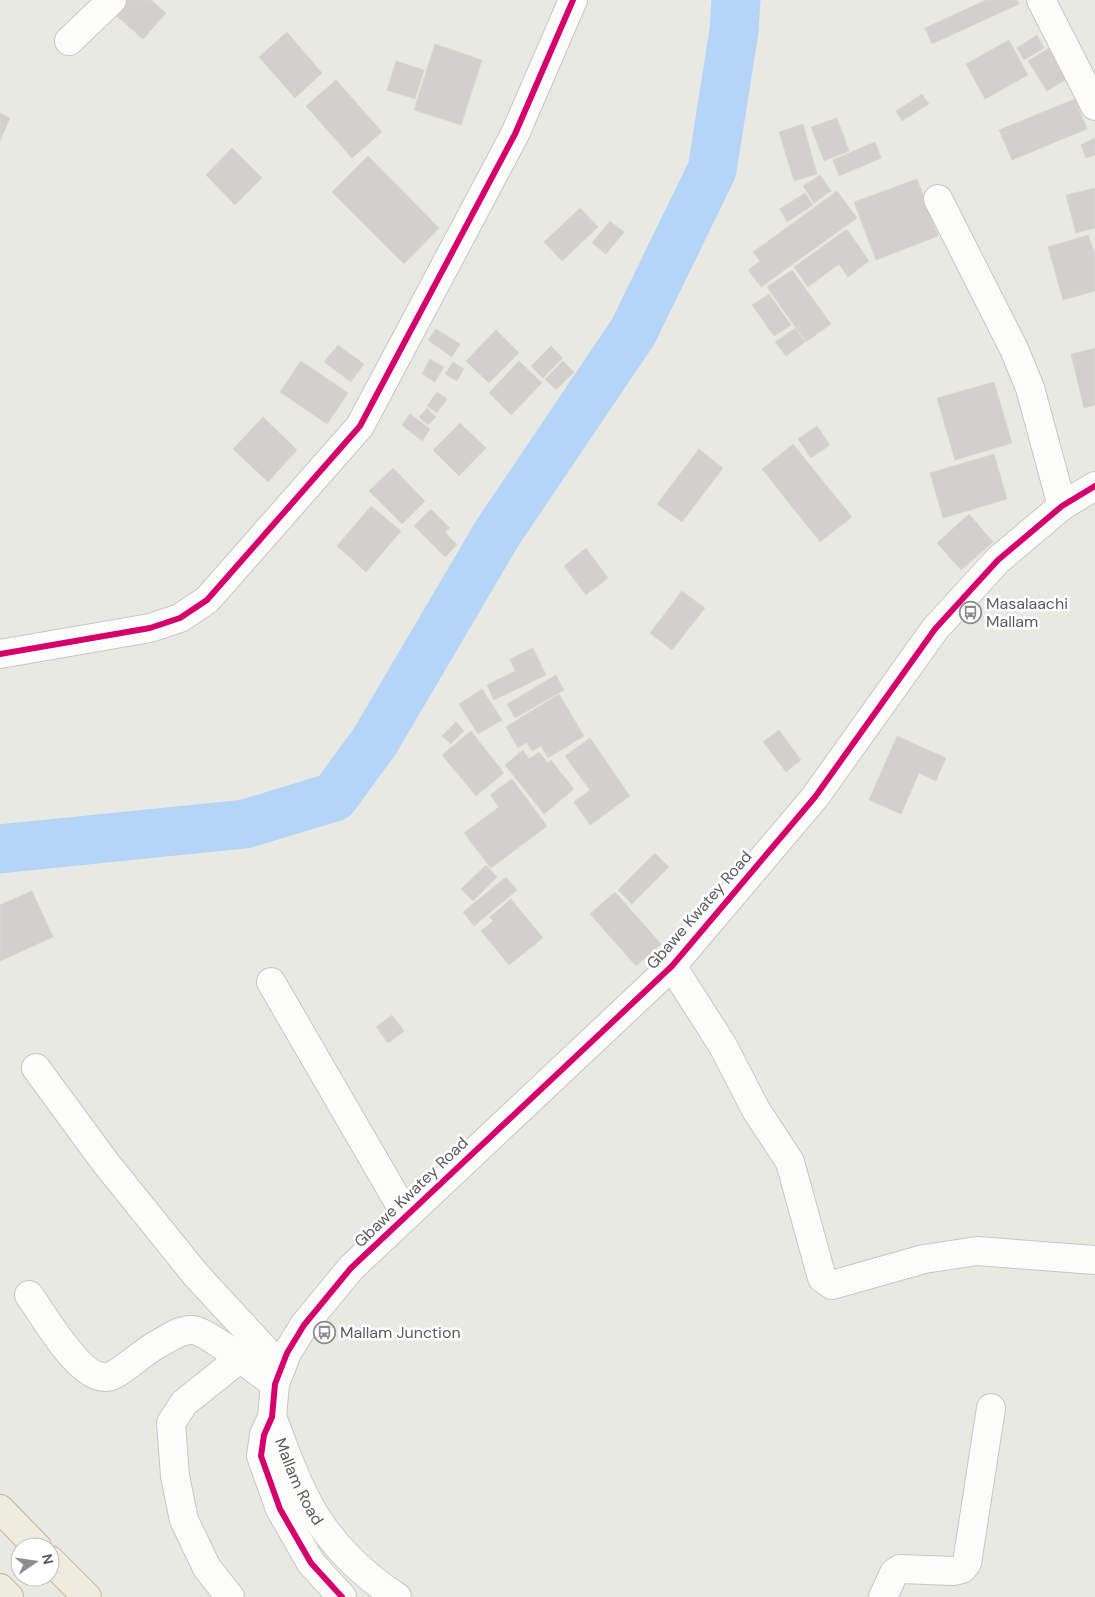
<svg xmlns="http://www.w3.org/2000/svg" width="1095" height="1597" font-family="'DM Sans',sans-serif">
  <rect width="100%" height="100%" fill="#e9e9e3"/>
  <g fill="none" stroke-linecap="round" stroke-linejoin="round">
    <path stroke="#b4d5f7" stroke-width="49" d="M0,849L245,824L334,797L375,741L498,532L633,332L712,170L734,31L736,0"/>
  </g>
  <path fill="#d1d0cd" stroke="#d8d7d2" d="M122,0H151L166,13L143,39L112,12Z
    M986,0H1017L1019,4L932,44L925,28Z
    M287,32L322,73L295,98L259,57Z
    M1037,35L1044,48L1024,60L1017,48Z
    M1009,40L1028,75L985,99L966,64Z
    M435,44L482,60L461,125L414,110Z
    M1049,48L1068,78L1047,91L1028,61Z
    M396,61L424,70L415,99L387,90Z
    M336,80L382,132L352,158L306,106Z
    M922,94L929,104L902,121L896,111Z
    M1075,99L1087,129L1012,160L999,130Z
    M0,113L10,118L0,141Z
    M837,118L849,151L824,161L811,127Z
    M803,124L817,174L794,181L779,132Z
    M1095,138V155L1086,158L1081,145Z
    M875,142L881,158L839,176L833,160Z
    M232,148L262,178L235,205L206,175Z
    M368,156L439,228L404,264L332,192Z
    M820,175L831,191L814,203L803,186Z
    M917,179L938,236L876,260L854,202Z
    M1095,188V228L1076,233L1066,195Z
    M837,191L857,218L761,287L748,270L760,261L753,252Z
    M805,193L813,205L787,222L780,209Z
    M580,208L598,227L562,261L544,242Z
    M610,221L624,232L606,254L592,243Z
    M847,229L869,261L848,277L839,264L808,287L794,267Z
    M1088,235L1095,254V291L1063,300L1048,247Z
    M792,270L831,324L806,342L767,287Z
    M769,294L791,325L774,336L752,305Z
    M795,328L805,342L786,356L775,342Z
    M436,329L460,344L452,357L428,340Z
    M496,330L519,353L489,383L466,361Z
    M338,345L364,364L351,382L324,362Z
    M551,346L563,358L543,378L531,366Z
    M1095,348V405L1084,408L1071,354Z
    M430,359L444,367L435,382L422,374Z
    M301,361L348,393L327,424L280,392Z
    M519,361L542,383L511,415L489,393Z
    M563,361L574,372L556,390L545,379Z
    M453,362L464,369L457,381L445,374Z
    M994,382L1012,443L955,460L937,398Z
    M437,392L447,399L437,413L427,406Z
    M427,408L436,417L428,425L419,417Z
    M410,414L430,429L422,441L402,425Z
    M263,417L297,450L268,482L233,449Z
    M460,423L486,448L459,476L433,450Z
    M817,426L830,445L811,458L798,439Z
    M793,444L852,517L820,542L762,469Z
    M699,449L723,468L682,522L657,504Z
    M994,454L1007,499L943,518L930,473Z
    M393,468L425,501L402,524L369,491Z
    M371,506L401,531L366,572L337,546Z
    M431,509L450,528L445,532L457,545L445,557L414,526Z
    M969,514L993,542L961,570L937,543Z
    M586,548L608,578L586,595L564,566Z
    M682,591L705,608L672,650L650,633Z
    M533,648L546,675L494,700L487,685L515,671L510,659Z
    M556,675L564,690L515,718L507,704Z
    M482,689L502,720L478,734L459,704Z
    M559,694L584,736L548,758L541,746L532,751L527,742L518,748L506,727Z
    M456,722L464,731L451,744L442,736Z
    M779,730L801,760L786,772L763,742Z
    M471,731L504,773L476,796L442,755Z
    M897,736L946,758L936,781L919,773L901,814L869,800Z
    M590,738L630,796L590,825L574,802L590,790L565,756Z
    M523,750L529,759L539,752L548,763L551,760L574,789L544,814L505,765Z
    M512,779L547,826L491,868L464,833L499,807L490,795Z
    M655,853L669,867L632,904L618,890Z
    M486,865L497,877L473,901L461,889Z
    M506,877L517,890L474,926L463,912Z
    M32,891L53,937L0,961V905Z
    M615,892L661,944L636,966L590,914Z
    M511,899L543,938L509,965L481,931L493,921L490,917Z
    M392,1015L404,1031L388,1043L376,1027Z"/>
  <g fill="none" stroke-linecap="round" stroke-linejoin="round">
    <defs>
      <g id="minor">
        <path d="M1041,0L1095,106"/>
        <path d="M69,41L112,0"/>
        <path d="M938,199L1014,349L1030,388L1062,506"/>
        <path d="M0,654L150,628L180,618L207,600L360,426L515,134L573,0"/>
        <path d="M672,966L723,1046L756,1110L790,1162L822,1278L832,1285L924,1259L977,1251L1095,1260"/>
        <path d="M271,982L406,1215"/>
        <path d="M36,1068L105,1162L196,1275L281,1367"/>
        <path d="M29,1295C44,1315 82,1386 111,1376C124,1371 144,1351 158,1344C169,1338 180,1329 193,1330C207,1331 260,1374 275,1384"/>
        <path id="s1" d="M272,1417C283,1444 292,1473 306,1499C325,1538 361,1574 397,1597"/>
        <path d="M230,1597L207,1568L184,1520L175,1476L171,1423L184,1403L239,1359"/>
        <path d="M342,1597L311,1563L280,1509L261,1456L264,1435L272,1417L275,1384L287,1353L304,1325L351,1268L672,966L815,797L935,629L998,560L1062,506L1095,486"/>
        <path d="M883,1597L894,1573L900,1569L954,1571L962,1569L967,1563L991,1408"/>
      </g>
      <path id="highway" d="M0,1509L37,1547
        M50,1560L87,1597
        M0,1588L9,1597"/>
    </defs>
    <use href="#minor" stroke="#c6c7c5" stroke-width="30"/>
    <use href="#highway" stroke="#c0b690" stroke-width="30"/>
    <use href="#minor" stroke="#fcfcfb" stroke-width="28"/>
    <use href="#highway" stroke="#eeecdf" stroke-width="28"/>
    <defs>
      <path id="cycleway" d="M0,654L150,628L180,618L207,600L360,426L515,134L573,0
        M342,1597L311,1563L280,1509L261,1456L264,1435L272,1417L275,1384L287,1353L304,1325L351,1268L672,966L815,797L935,629L998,560L1062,506L1095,486"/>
    </defs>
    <use href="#cycleway" stroke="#fff" stroke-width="9"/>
    <use href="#cycleway" stroke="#d6006c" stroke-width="6"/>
  </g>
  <defs>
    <symbol id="bus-ring" viewBox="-11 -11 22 22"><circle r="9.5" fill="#fff" stroke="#8b8d8e" stroke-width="1.5"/><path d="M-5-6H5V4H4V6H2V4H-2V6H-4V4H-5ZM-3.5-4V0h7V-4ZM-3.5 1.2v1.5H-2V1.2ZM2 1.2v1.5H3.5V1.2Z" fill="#8b8d8e"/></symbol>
  </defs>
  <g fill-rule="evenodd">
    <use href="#bus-ring" x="958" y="600" width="25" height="25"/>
    <use href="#bus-ring" x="312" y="1320" width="25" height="25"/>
  </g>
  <g text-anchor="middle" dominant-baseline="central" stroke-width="5" stroke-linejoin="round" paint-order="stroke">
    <g font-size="16" fill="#595c61" stroke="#fff" text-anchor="start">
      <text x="986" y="603">Masalaachi<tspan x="986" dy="18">Mallam</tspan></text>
      <text x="340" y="1332">Mallam Junction</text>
    </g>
    <g font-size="16" fill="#595c61" stroke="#fff">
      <text transform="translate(699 910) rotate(-49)">Gbawe Kwatey Road</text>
      <text transform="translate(411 1192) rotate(-44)">Gbawe Kwatey Road</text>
      <text stroke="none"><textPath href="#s1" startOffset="70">Mallam Road</textPath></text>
    </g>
  </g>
  <g transform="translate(35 1562) rotate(77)"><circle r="24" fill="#ffffff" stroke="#bdbec0"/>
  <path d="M0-4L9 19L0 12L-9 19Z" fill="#8b8d8e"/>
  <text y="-8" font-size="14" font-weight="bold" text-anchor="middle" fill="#595c61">N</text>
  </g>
</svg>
